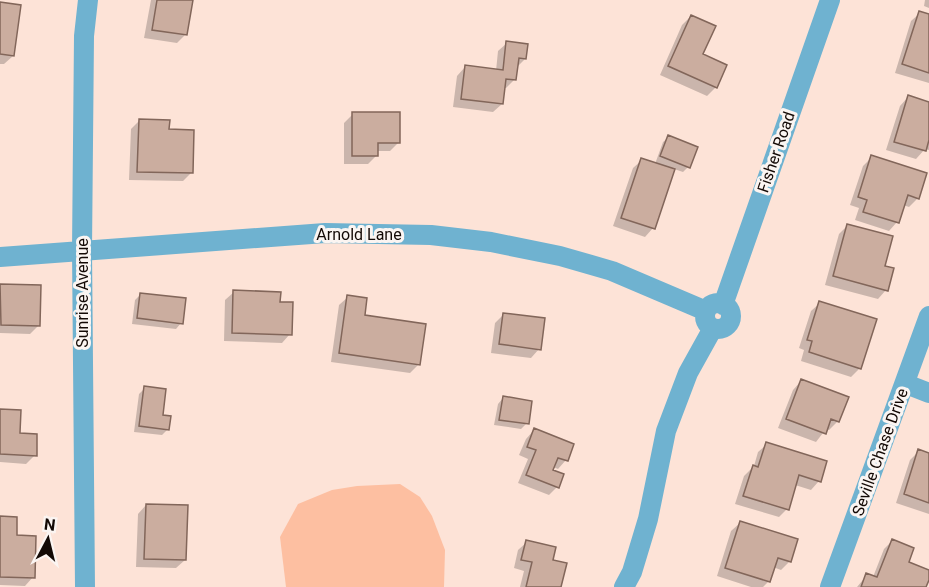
<svg xmlns="http://www.w3.org/2000/svg" width="929" height="587" font-family="Roboto,sans-serif">
  <rect width="100%" height="100%" fill="#fde3d7"/>
  <path fill="#fdbfa1" d="M400,484L420,497L432,516L445,550L444,587H286L280,537L298,504L332,490L357,486Z"/>
  <path fill="#0003" d="M151,0H191L185,35L177,43L144,38Z
    M925,0H929V8L924,6Z
    M0,4L13,56L4,64H0Z
    M920,13L929,16V83L895,73L911,21Z
    M691,16L701,55L716,87L707,96L660,75L682,25Z
    M507,43L525,59L516,68L514,80L506,88H503L502,104L493,112L453,107L457,76L465,67L496,71L498,51Z
    M908,97L929,103V150L925,149L916,159L886,150L900,106Z
    M353,114L399,142L390,151H377V155L368,164H344V123Z
    M139,121L168,131L192,172L183,181L129,180L131,129Z
    M669,137L688,167L683,172L674,169L653,228L645,237L613,226L633,168L642,160L655,164L663,142Z
    M872,157L918,198L909,207L903,205L897,222L889,231L855,220L859,208L850,205L863,166Z
    M847,226L883,267L886,290L878,299L825,285L839,234Z
    M0,286H39V325L30,334L0,333Z
    M234,292L279,303L290,334L282,343L224,341L225,300Z
    M141,294L181,323L176,329L132,324L135,300Z
    M348,297L363,317L419,364L410,373L331,362L339,305Z
    M820,303L860,368L851,377L801,361L804,350L799,348L811,311Z
    M504,314L539,349L531,358L491,353L495,323Z
    M801,381L838,421L829,430L826,429L816,442L778,428L793,390Z
    M145,388L168,429L162,435L134,432L139,394Z
    M503,398L527,423L521,429L494,425L498,404Z
    M0,410L35,455L26,464L0,462Z
    M534,430L566,460L558,469L553,467L551,471L557,487L549,495L518,483L528,459L519,455L526,439Z
    M767,444L825,462L819,481L811,490L795,485L787,509L779,517L735,504L744,476L754,466L758,452Z
    M919,451L929,454V514L896,503L910,460Z
    M146,505L185,560L176,568L136,567L138,514Z
    M0,518L16,536L33,577L25,586L0,585Z
    M740,523L790,561L781,570L773,567L769,581L763,587H751L717,576L731,531Z
    M892,541L907,563L929,571L925,587H857L867,575L873,577L884,549Z
    M527,542L551,561L559,587H520L524,571L514,568L518,550Z"/>
  <path fill="#cbad9f" stroke="#82665a" stroke-width="1.5" d="M157,0H193L187,35L152,30Z
    M0,2L21,5L14,56L0,54Z
    M919,11L929,14V73L902,64Z
    M691,15L716,26L703,54L727,65L717,88L668,66Z
    M506,41L528,44L526,59L519,58L516,80L506,79L503,104L461,99L465,65L503,70Z
    M908,95L929,102V140L926,151L894,142Z
    M352,112H400V143H378V156H352Z
    M139,119L170,120L169,129L194,130L193,173L137,172Z
    M668,135L698,147L690,168L660,156Z
    M871,155L927,173L919,199L908,195L899,223L863,212L867,200L858,197Z
    M641,158L675,169L655,229L621,218Z
    M847,224L893,236L885,266L894,268L888,291L833,276Z
    M0,284L41,285L40,326L1,325Z
    M233,290L281,292L280,302H293L292,335L232,333Z
    M140,293L186,298L183,324L137,318Z
    M347,295L367,298L365,315L426,324L420,365L339,353Z
    M819,301L877,319L861,369L809,352L812,341L807,340Z
    M503,313L545,318L541,350L499,344Z
    M801,379L849,397L839,422L831,419L826,434L786,419Z
    M144,386L166,389L163,415L171,416L169,430L139,426Z
    M503,396L532,401L529,424L499,420Z
    M0,409L21,410L20,433L37,434V456L0,454Z
    M534,428L574,444L568,461L558,458L553,470L564,474L559,488L526,475L536,450L527,447Z
    M766,442L827,461L821,482L799,475L789,510L743,496L753,465L758,467Z
    M918,449L929,453V503L904,494Z
    M146,504L188,505L186,560L144,559Z
    M0,516L17,517V535L36,536L35,578L0,577Z
    M740,521L798,539L791,562L778,558L770,582L725,568Z
    M892,539L914,548L909,562L929,570V580L926,587H861L866,573L877,577Z
    M526,540L556,547L553,560L567,563L561,587H526L532,562L521,560Z"/>
  <g fill="none" stroke-linecap="round" stroke-linejoin="round">
    <path stroke="#6fb2d0" stroke-width="20" d="M0,257L325,233L431,235L491,242L560,256L612,271L706,311
      M705 316a13 13 0 1 1 26 0a13 13 0 1 1-26 0Z
      M723,305L830,0
      M906,384L929,393
      M85,587L82,250L84,36L88,0
      M624,587L632,572L648,519L666,431L688,373L713,328
      M830,587L929,316"/>
  </g>
  <g text-anchor="middle" dominant-baseline="central" stroke-width="6" stroke-linejoin="round" paint-order="stroke">
    <g font-size="16" fill="#130905" stroke="#fbf5f2">
      <text transform="translate(776 152) rotate(-71)">Fisher Road</text>
      <text x="359" y="234">Arnold Lane</text>
      <text transform="translate(82 293) rotate(-90)">Sunrise Avenue</text>
      <text transform="translate(880 452) rotate(-70)">Seville Chase Drive</text>
    </g>
  </g>
  <g transform="translate(48 539) rotate(7)" stroke="#fbf5f2" stroke-width="4.5" paint-order="stroke">
  <path d="M0-4.5L10 22L0 15L-10 22Z" fill="#130905"/>
  <text y="-9" font-size="16" font-weight="bold" text-anchor="middle" fill="#130905">N</text>
  </g>
</svg>
